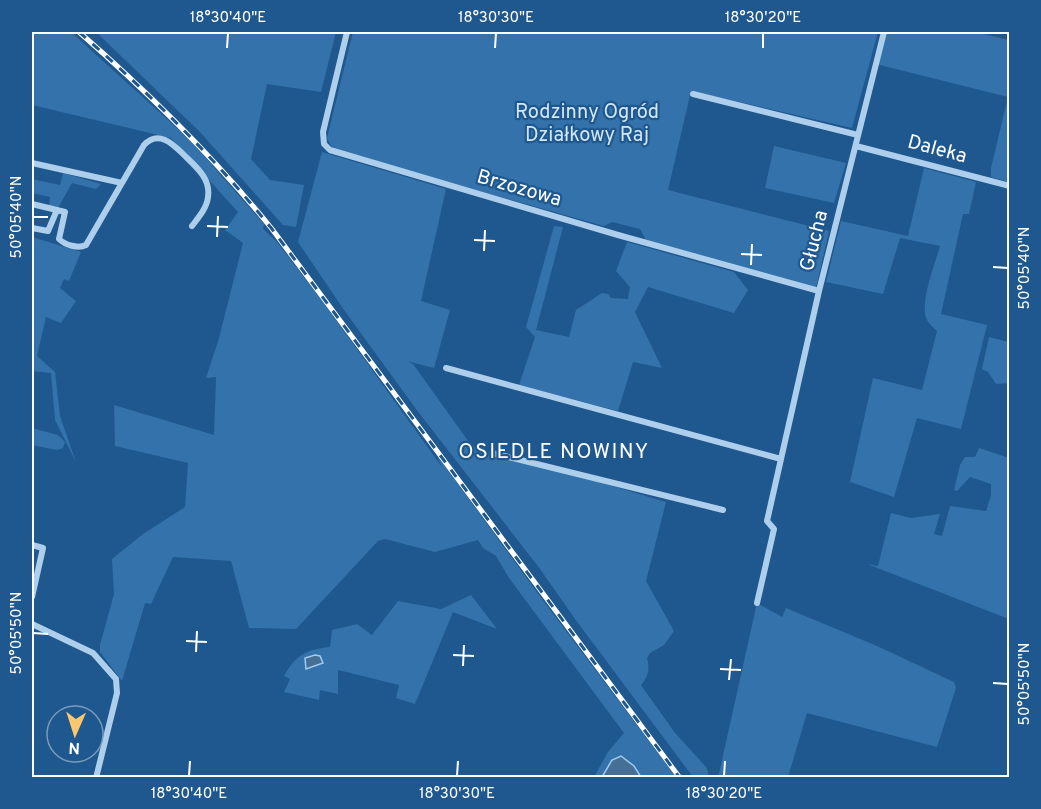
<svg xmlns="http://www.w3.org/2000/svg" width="1041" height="809" font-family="Overpass,sans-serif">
  <rect width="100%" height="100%" fill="#1f588e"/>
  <path fill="#3372ab" d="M32,32H71L189,139L264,224L263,229L277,242L323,302L442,467L436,454L539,595L676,777H594L608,752L624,733L509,578L496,556L483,548L478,540L435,552L385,539L378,541L296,629L249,628L231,561L173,557L151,604L145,603L122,681L100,652V645L114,594L112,559L143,534L185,507L188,463L115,446L114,405L214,435L216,377L206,378L219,338L243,243L225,230L238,212L171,138L32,105V35L34,36Z
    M96,32H336L321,92L267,84L251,159L270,180L304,185L296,227L283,225L199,131Z
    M353,32H878L852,128L691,91L668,190L829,231L816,288L646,240L640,229L612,222L604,226L340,152L331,146L327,138Z
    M885,32H975L1009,40V182L991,177V168L1008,97L876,64Z
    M774,146L846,163L834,203L765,188Z
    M322,152L446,189L421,301L450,310L434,368L407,361L413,364L471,445L487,453L589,479L666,502L646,581L674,631L664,645L650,653L647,658C650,669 648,677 641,685L675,733L707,768L709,777H693L575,619L540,569L416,409L344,310L298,242Z
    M924,168L976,182L969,214H963L941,314L987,325L961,429L917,418L894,497L850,482L873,378L922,390L937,331C934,328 929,324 927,320C919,303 935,264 940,246L900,238L883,294L826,282L841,221L908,236Z
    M63,173L101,184L96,189L72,183L58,208L49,206L50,197L32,193V179L60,185Z
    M554,226L563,227L536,330L569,337L576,310L602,293L608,294L611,298L628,299L630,287L616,271L627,242L734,272L748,290L734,313L648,287L635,312L662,368L633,362L618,411L519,385L535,337L526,327Z
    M32,237L81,252L69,281L64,279L60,288L76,301L61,323L46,317L37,356L55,372L60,416L76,462L55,420L51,373L32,371Z
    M989,337L1009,342V383L996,384L988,372L982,369Z
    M32,428L58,435L65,442L63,448L57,450L32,445Z
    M979,448L1009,458V619L867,564L878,566L891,513L911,518L940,514L934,534L942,536L950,506L986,511L991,495V484L970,477L957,491L954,490L960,465L965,457H975Z
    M471,595L497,629L453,612L415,704L396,698L399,685L338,670V694L320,690L319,700L284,692L290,679L284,676C297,654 305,650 330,647L332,630L357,624L372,635L398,601L441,609Z
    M757,603L782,617L786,608L877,646L954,682L956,688L937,747L807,713L788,777L718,778Z"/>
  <path fill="#466f95" stroke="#a1cbee" stroke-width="1.5" d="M315,655L320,656L323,663L306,669L305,658Z
    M621,756L634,766L641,777H602L612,760Z"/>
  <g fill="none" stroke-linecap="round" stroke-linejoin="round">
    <path stroke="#aecfec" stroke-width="6" d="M347,32L323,132L324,144L330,150L618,235L819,291
      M693,94L858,135
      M856,146L1010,186
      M32,163L122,183
      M32,204L65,212L59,239C65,245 78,249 86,245L144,145C158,130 172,143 183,154C195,166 211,178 208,197C207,208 198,218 192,226
      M32,228L48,231L57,210
      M446,368L781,459
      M492,453L723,510
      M32,545L43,548L32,597
      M757,603L774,529L767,521L819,291L884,32
      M32,624L93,653L116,679L117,693L96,778"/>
    <defs>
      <path id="rail" d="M79,32C149,93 214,157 272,229L680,778"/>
    </defs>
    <use href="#rail" stroke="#fff" stroke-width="5"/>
    <use href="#rail" stroke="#1f588e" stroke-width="3" stroke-dasharray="9" stroke-linecap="butt"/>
  </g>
  <path fill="none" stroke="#fff" stroke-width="2" d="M227,48L228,33M495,48L496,33M763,48V33M33,217H48M207,226L228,227M217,237L218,216M474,240L495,241M484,251L485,230M741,254L762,255M751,265L752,244M993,267L1008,268M33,633L48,634M186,641L207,642M196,652L197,631M453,655L474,656M463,666L464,645M720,669L741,670M729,680L731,659M993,683L1008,684M189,776L190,761M457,776L458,761M724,776L725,761"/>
  <g text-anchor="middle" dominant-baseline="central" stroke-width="4.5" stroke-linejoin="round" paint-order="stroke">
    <g font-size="20" fill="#d3e7f9" stroke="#1f588e">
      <text x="587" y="113">Rodzinny Ogród<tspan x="587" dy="23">Działkowy Raj</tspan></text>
    </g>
    <g font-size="20" fill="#fff" stroke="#1f588e">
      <text transform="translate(937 150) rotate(15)">Daleka</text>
      <text transform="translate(519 189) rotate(16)">Brzozowa</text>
      <text transform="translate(815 241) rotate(-76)">Głucha</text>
    </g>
    <g font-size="21" letter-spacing="1.5" fill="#fff" stroke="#1f588e">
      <text x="554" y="452">OSIEDLE NOWINY</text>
    </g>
  </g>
  <rect width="1041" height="809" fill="none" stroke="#1f588e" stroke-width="66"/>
  <g transform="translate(75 734) rotate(183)"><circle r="28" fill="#1f588e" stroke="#799bbb" stroke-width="1.5"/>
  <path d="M0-4.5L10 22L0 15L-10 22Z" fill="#fac76e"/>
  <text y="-9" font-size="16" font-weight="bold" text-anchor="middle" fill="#ffffff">N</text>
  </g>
  <rect x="33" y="33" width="975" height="743" fill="none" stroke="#fff" stroke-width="2"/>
  <g font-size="15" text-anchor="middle" fill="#fff">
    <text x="228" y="22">18°30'40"E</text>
    <text x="496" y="22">18°30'30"E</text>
    <text x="763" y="22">18°30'20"E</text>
    <text transform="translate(16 217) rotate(-90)" y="5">50°05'40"N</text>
    <text transform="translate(1024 268) rotate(-90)" y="5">50°05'40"N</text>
    <text transform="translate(16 633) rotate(-90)" y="5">50°05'50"N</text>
    <text transform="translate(1024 684) rotate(-90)" y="5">50°05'50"N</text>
    <text x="189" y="798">18°30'40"E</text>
    <text x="457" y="798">18°30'30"E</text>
    <text x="724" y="798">18°30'20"E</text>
  </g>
</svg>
